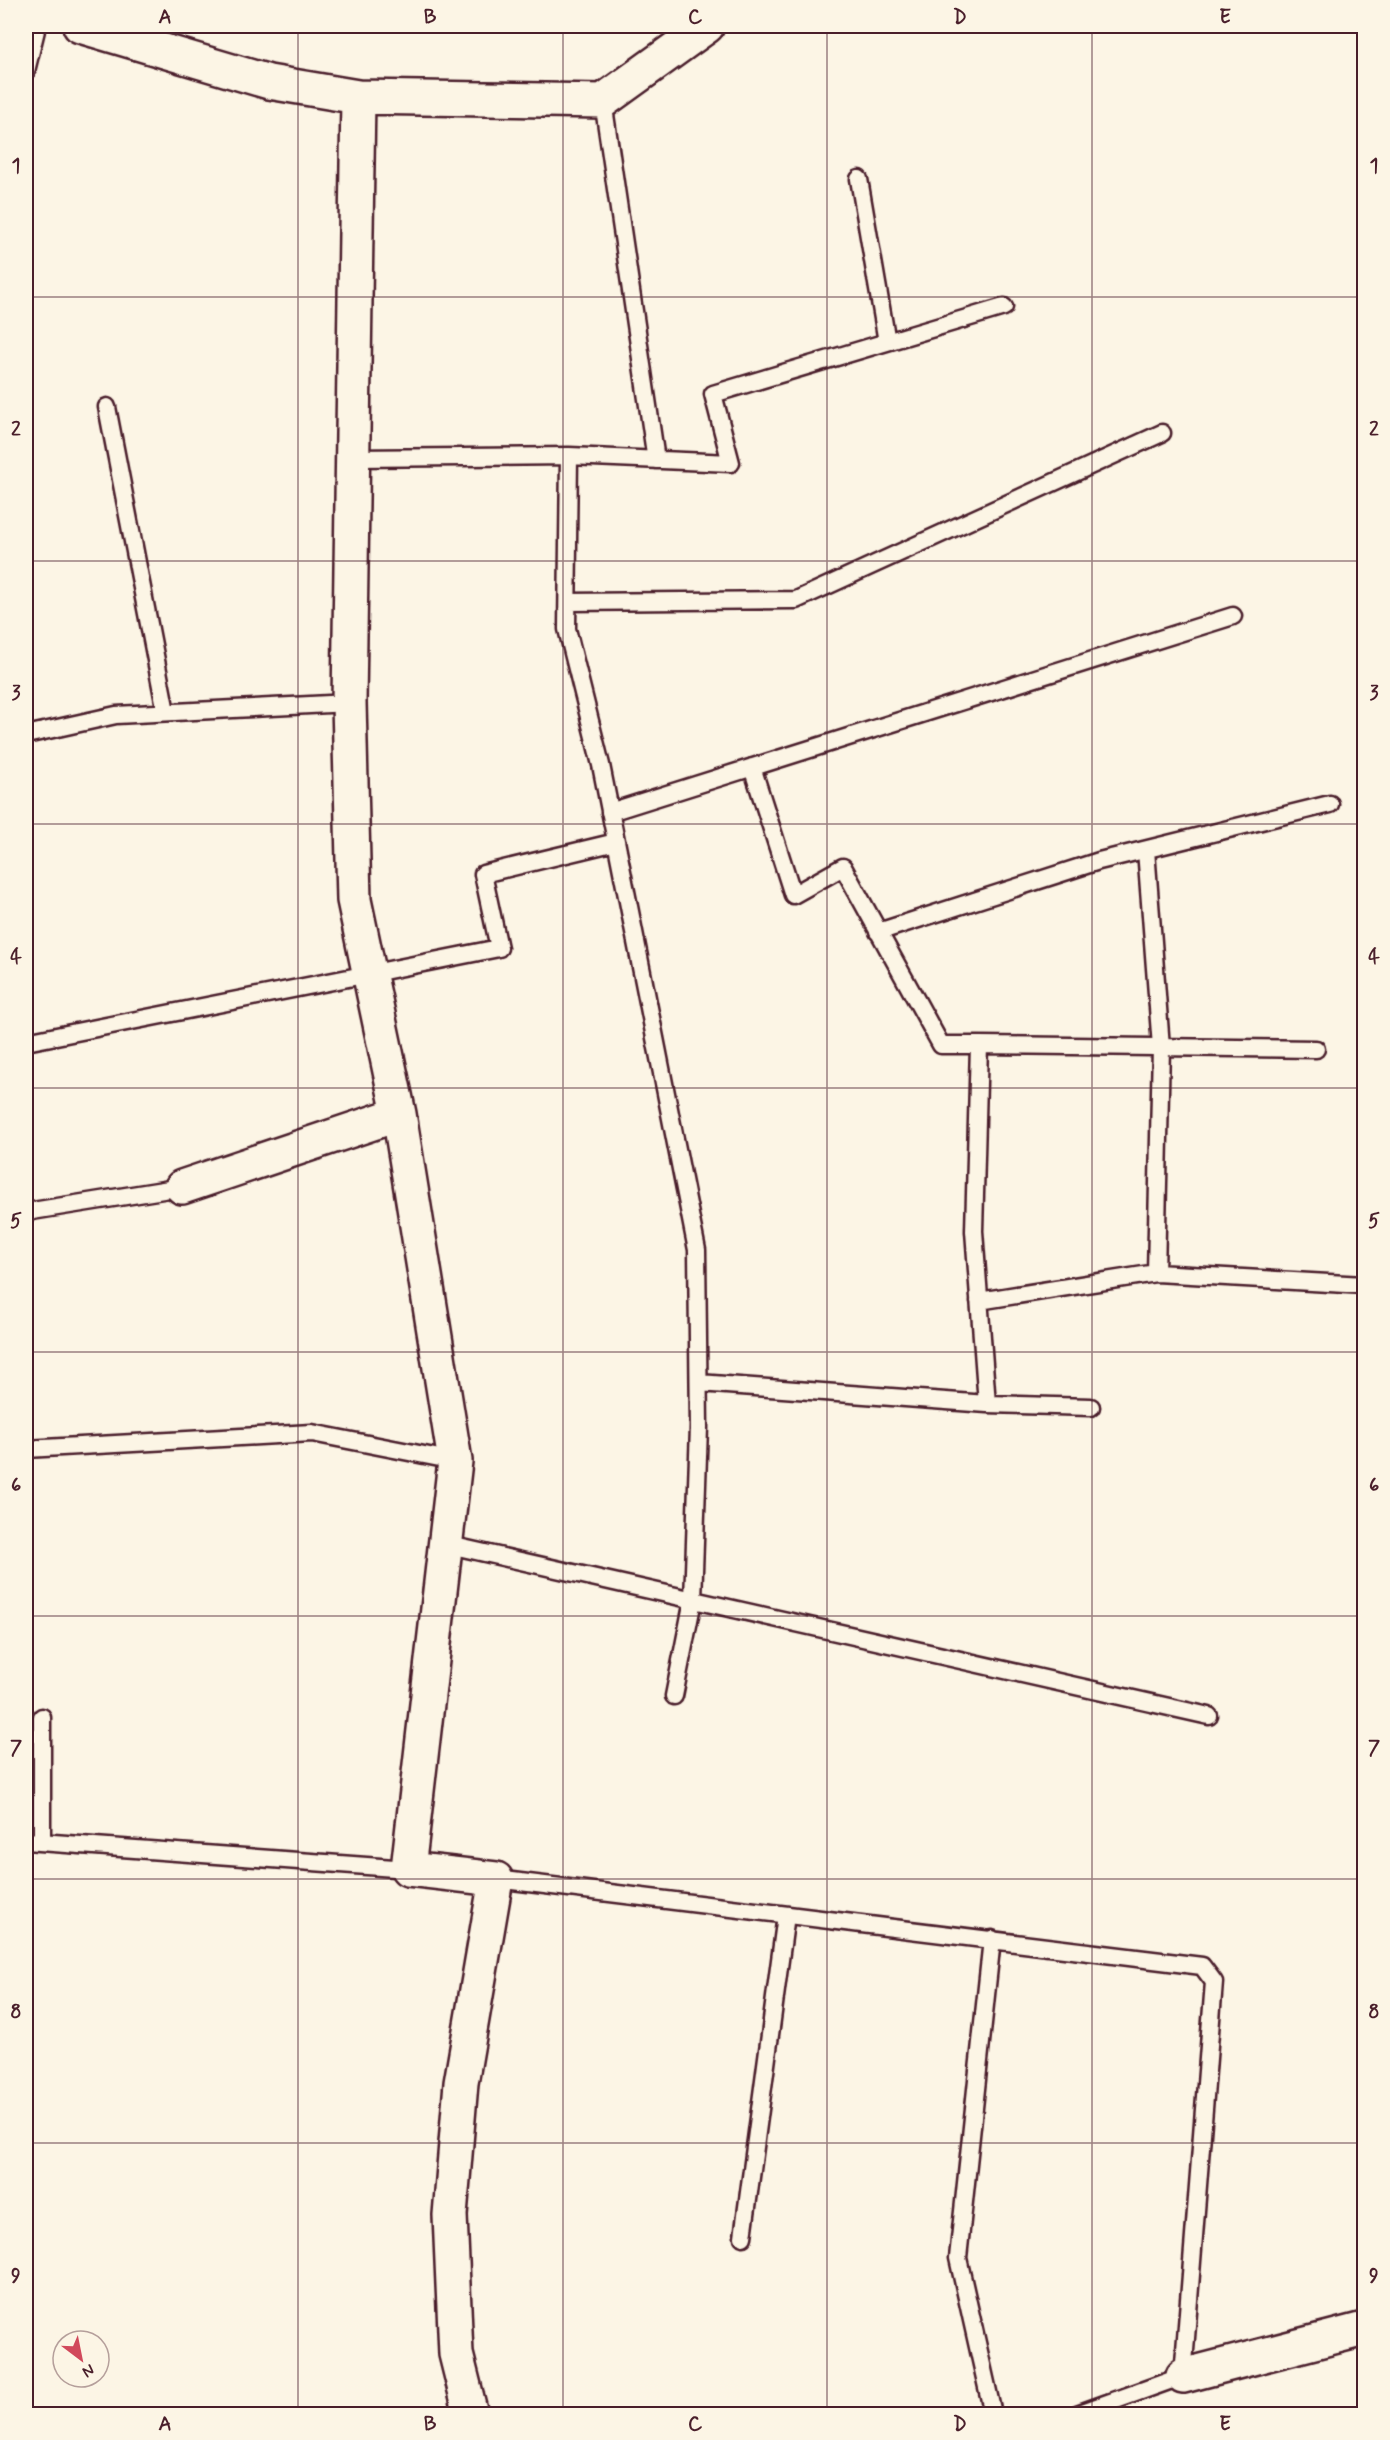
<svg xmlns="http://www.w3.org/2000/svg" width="1390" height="2440" font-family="Mynerve,sans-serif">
  <rect width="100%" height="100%" fill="#fcf5e5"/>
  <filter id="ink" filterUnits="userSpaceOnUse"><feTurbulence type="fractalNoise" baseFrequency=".0167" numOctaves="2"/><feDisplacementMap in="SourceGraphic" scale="12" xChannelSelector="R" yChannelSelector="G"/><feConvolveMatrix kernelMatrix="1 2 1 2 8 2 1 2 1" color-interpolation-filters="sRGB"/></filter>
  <g filter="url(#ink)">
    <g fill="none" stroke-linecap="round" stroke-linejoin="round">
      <defs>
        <path id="lane" d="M26,71L37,26
          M603,101L656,460
          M859,179L887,342
          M107,407L166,712
          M569,456L567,629L601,765L697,1250L699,1427L693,1600L674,1696
          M353,458L569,456L731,463L713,394L1004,307
          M568,602L796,600L1162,433
          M26,735L116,715L349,703
          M752,767L793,895L843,867L941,1045H979L974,1231L987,1404
          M610,812L1233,616
          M1146,850L1161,1047L1156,1273
          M878,932L1099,861L1330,804
          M26,1042L499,948L483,874L616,842
          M979,1045L1316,1049
          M26,1212L182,1187
          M979,1301L1156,1273L1364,1285
          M699,1383L987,1404L1091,1407
          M26,1449L312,1433L455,1461
          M445,1544L1209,1716
          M26,1841L408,1869
          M42,1842V1717
          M496,1879L1202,1966L1214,1982L1183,2376L1077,2414
          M992,1939L958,2258L993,2414
          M743,2237L786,1915"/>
        <path id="street" d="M80,26L269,82L358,97L603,101L707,26
          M358,97L349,703L354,900L399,1114L455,1461L408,1869L496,1879L461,2083L450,2215L456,2354L471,2414
          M182,1187L399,1114
          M1183,2376L1364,2329"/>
      </defs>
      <use href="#lane" stroke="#4a1f2b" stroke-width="21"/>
      <use href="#street" stroke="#4a1f2b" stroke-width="38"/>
      <use href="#lane" stroke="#fcf5e5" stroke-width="16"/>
      <use href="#street" stroke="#fcf5e5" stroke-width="33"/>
    </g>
  </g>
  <path fill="none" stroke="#4a1f2b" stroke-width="1.5" stroke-opacity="0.55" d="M298,26V2414M563,26V2414M827,26V2414M1092,26V2414M26,297H1364M26,561H1364M26,824H1364M26,1088H1364M26,1352H1364M26,1616H1364M26,1879H1364M26,2143H1364"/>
  <rect width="1390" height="2440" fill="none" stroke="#fcf5e5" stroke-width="66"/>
  <g transform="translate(81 2359) rotate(148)"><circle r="28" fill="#fcf5e5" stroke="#b59f9b" stroke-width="1.5"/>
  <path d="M0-4.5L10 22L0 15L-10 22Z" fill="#d1495b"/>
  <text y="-9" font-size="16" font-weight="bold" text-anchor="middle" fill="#4a1f2b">N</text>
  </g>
  <rect x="33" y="33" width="1324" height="2374" fill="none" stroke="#4a1f2b" stroke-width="2"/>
  <g font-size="20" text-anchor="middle" font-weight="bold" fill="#4a1f2b">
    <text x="165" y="23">A</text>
    <text x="430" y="23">B</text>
    <text x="695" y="23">C</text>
    <text x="960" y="23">D</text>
    <text x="1225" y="23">E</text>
    <text x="16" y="172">1</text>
    <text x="1374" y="172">1</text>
    <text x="16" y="435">2</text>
    <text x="1374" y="435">2</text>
    <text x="16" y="699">3</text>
    <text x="1374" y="699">3</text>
    <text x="16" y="963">4</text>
    <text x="1374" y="963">4</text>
    <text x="16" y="1227">5</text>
    <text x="1374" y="1227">5</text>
    <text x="16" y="1491">6</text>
    <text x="1374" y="1491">6</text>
    <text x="16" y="1754">7</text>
    <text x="1374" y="1754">7</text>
    <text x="16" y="2018">8</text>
    <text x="1374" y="2018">8</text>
    <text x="16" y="2282">9</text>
    <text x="1374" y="2282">9</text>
    <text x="165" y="2430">A</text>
    <text x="430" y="2430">B</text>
    <text x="695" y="2430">C</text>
    <text x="960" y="2430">D</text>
    <text x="1225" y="2430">E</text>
  </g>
</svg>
